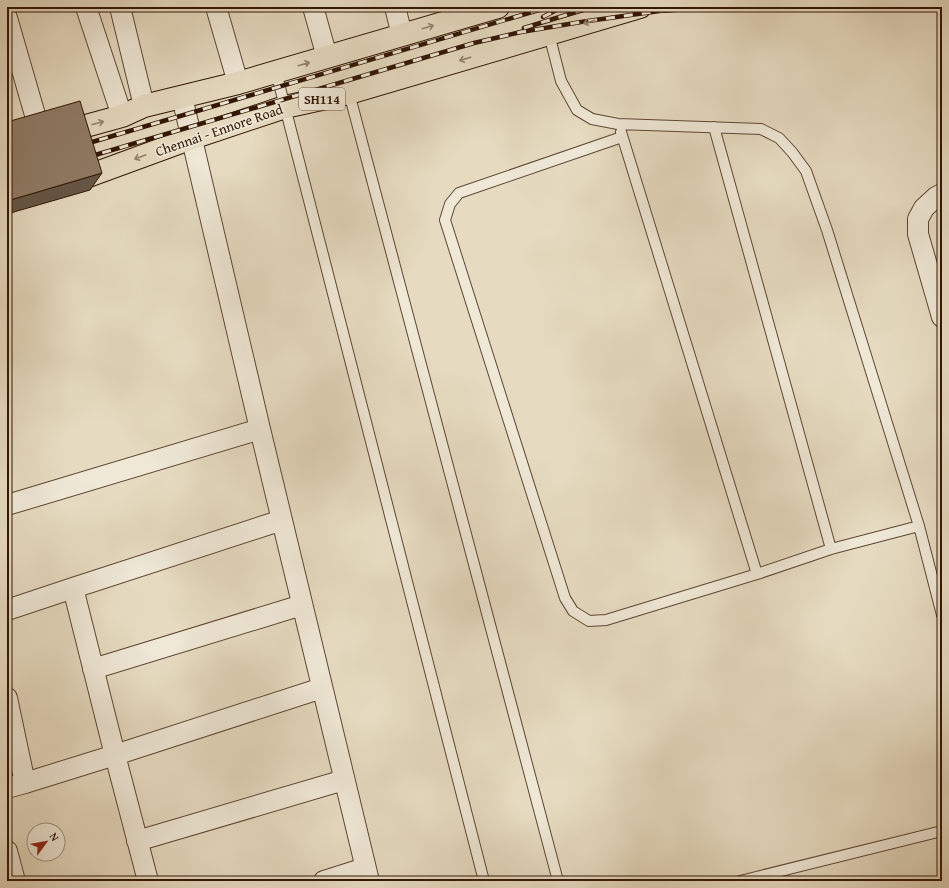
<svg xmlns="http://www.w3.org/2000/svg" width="949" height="888" font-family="'Gentium Book Plus',serif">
  <rect width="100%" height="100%" fill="#e6dbc1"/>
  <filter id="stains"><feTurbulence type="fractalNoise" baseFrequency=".005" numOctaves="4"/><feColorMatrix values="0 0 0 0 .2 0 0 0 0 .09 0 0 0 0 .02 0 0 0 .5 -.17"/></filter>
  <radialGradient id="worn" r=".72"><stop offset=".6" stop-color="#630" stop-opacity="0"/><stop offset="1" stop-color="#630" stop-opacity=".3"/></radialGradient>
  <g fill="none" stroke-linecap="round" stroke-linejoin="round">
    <defs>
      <path id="service" d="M549,34L561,81L577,110L592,119L618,124L761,129L779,138L792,152L806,171L827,230L919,526L942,615
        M276,72L484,881
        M349,93L558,881
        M714,127L831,549
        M621,132L757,574
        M622,137L459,193L450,204L445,220L565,598L573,611L589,621L606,620L757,574L831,549L919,526
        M740,881L942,831"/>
      <path id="minor" d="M86,7L122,116
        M120,7L144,106
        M216,7L238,83
        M313,7L327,57
        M395,7L402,35
        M7,18L42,139
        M182,97L260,429L369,881
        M942,194L936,197L924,208L918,219V234L942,317
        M7,505L260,429
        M73,588L115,755L322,688
        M7,610L73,588L282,520
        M93,669L302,605
        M7,698L25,783L115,755L148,881
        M7,788L25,783
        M137,841L344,780
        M7,851L15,881
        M324,881L365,868"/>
      <path id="primary" d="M7,149L64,132L122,116L144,106L238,83L498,7
        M72,181L91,175L192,138L285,107L349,93L640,7"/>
    </defs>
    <use href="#service" stroke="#5f4734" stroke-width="12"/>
    <use href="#minor" stroke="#5f4734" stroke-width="22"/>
    <use href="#primary" stroke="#321605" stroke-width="24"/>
    <use href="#service" stroke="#efe8d7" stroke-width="10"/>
    <use href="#minor" stroke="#efe8d7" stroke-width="20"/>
    <use href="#primary" stroke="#e6dbc1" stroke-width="22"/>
    <defs>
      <path id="rail" d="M543,17L562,7
        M524,28L592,7
        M82,145L549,7
        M85,158L474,43L521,32L581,22L659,11L718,7H794"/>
    </defs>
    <use href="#rail" stroke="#321605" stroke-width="4.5"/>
    <use href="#rail" stroke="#efe8d7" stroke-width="3" stroke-dasharray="9" stroke-linecap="butt"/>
  </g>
  <path fill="#655748" stroke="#321605" d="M102,173L90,190L7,214V201Z"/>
  <path fill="#907c67" stroke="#321605" d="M80,101L102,173L7,201V122Z"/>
  <defs><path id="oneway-shaft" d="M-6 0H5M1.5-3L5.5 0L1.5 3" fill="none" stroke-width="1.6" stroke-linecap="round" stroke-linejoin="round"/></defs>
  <g stroke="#95826c">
    <use href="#oneway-shaft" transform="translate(589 22) rotate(163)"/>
    <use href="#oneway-shaft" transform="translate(428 27) rotate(-17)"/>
    <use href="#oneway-shaft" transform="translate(465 59) rotate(164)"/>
    <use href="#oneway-shaft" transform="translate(304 64) rotate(-16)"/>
    <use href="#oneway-shaft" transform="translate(98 123) rotate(-15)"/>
    <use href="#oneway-shaft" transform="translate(140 157) rotate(160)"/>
  </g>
  <g text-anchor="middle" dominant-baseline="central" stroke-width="3.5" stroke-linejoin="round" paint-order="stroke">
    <rect fill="#efe8d7" stroke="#6b5544" stroke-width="1" x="299" y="88" width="46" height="22" rx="3"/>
    <g font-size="13" font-weight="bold" fill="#321605">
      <text x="322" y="99">SH114</text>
    </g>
    <g font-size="14" fill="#321605" stroke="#efe8d7">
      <text transform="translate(219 130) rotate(-19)">Chennai - Ennore Road</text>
    </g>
  </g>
  <rect width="949" height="888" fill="none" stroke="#e6dbc1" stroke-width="24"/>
  <rect x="8" y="8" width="933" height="872" fill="none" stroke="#321605" stroke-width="2"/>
  <rect x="12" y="12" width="925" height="864" fill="none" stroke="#321605"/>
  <g transform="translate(46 842) rotate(58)"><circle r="19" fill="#efe8d7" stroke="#a39483"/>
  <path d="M0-3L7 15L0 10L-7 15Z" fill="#8f2418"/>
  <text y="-6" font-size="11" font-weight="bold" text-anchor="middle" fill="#321605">N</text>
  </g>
  <rect width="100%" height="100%" filter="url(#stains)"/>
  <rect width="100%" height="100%" fill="url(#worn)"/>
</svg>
